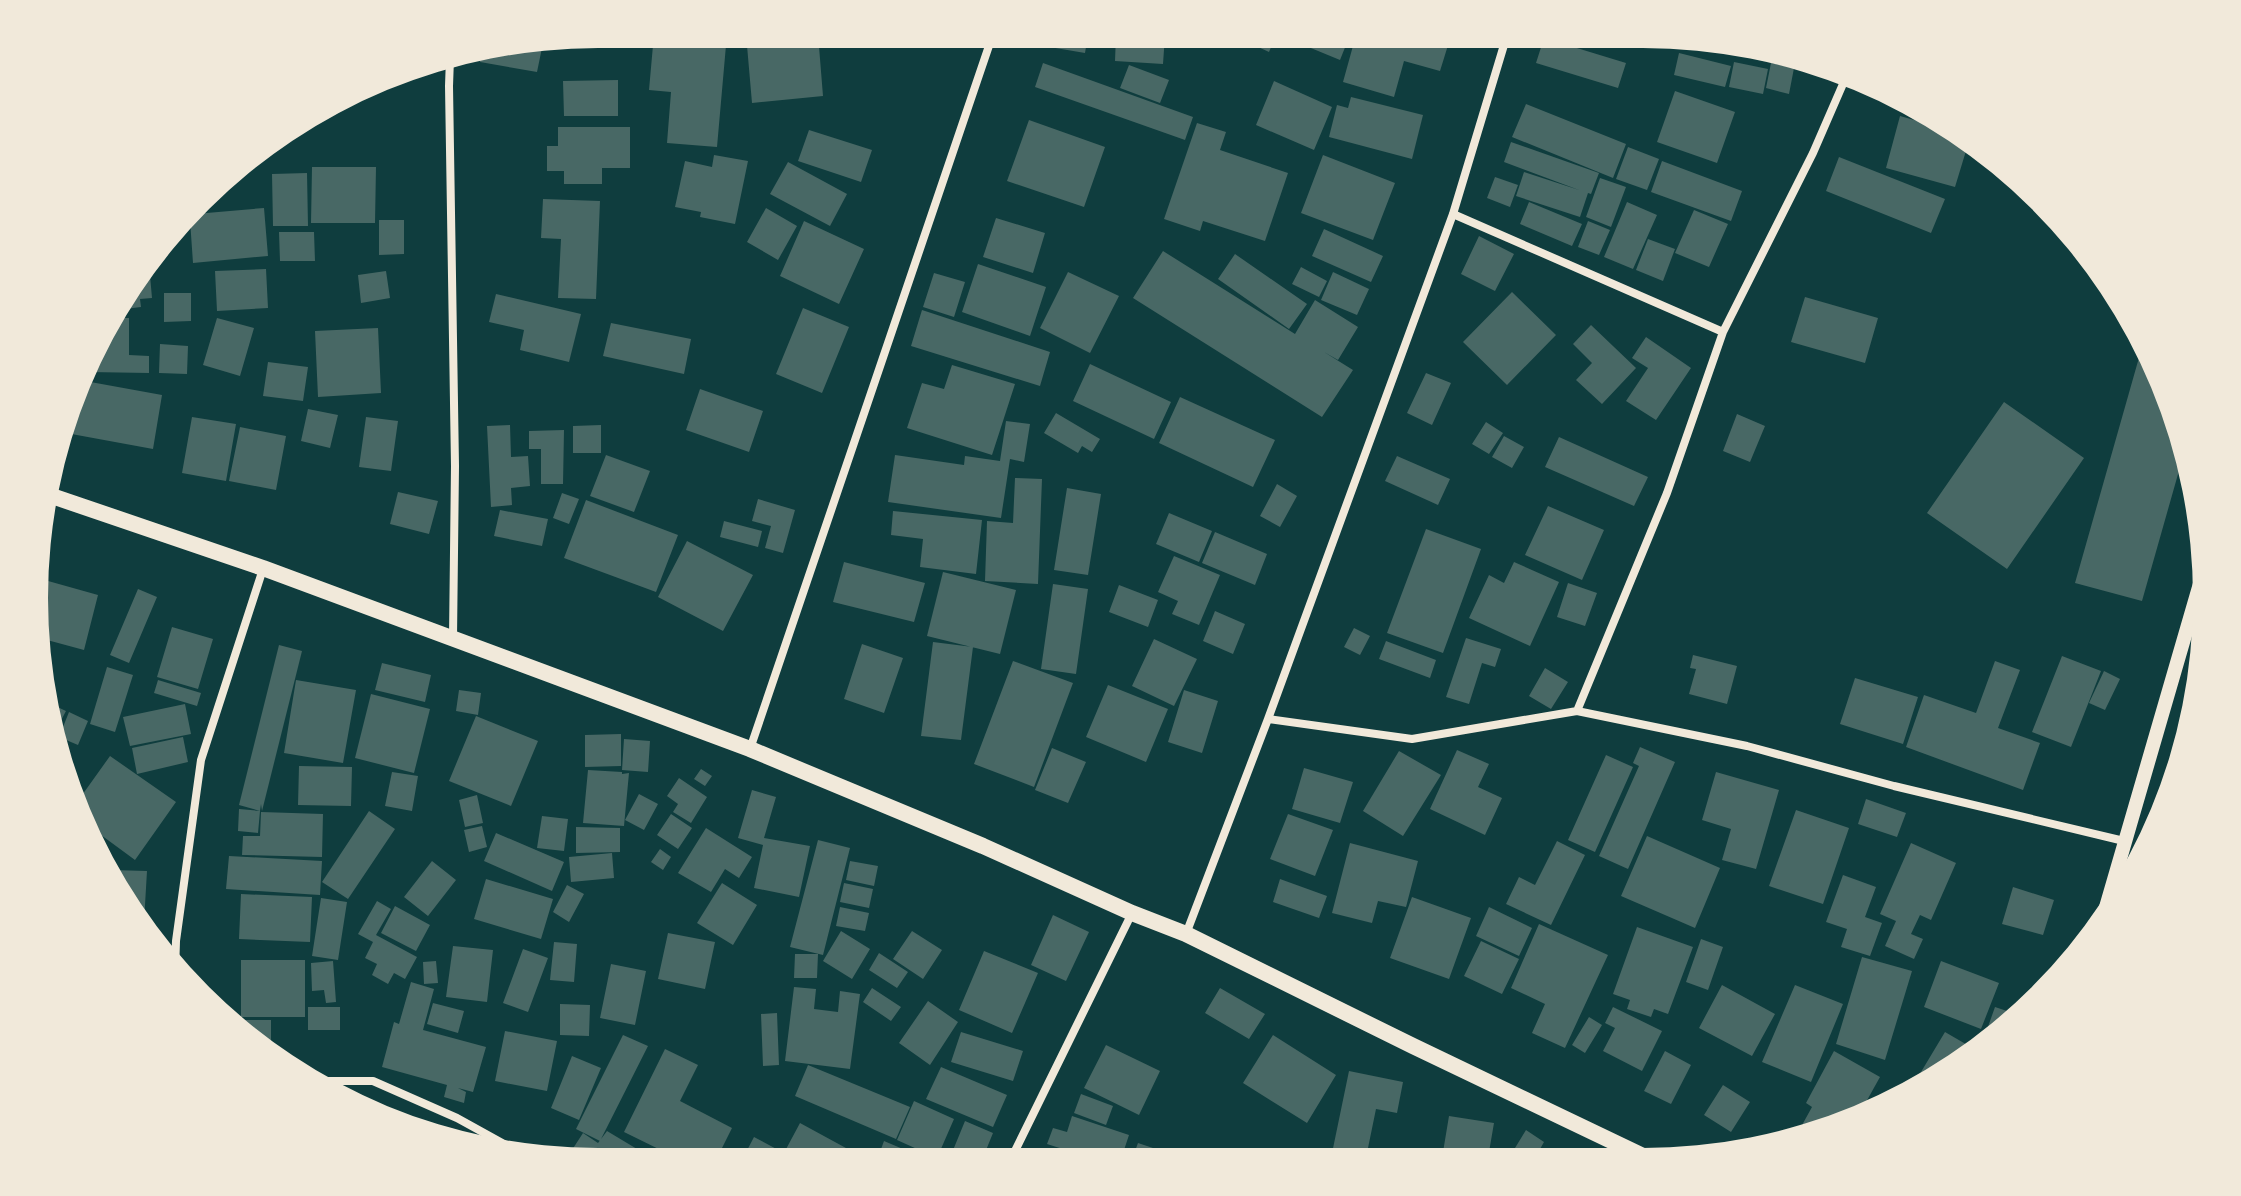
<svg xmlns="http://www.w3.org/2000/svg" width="2241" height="1196" font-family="'Titillium Web',sans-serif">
  <rect width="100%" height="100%" fill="#0f3d3e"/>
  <path fill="#486865" d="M654,34H727L717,147L667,143L671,92L649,90Z
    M746,34H778V38L818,34L823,96L752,103Z
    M1027,34L1088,35L1085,53L1026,43Z
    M1116,35H1165L1163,64L1115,61Z
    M1243,35H1276L1269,52L1241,39Z
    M1310,35H1350L1340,60L1306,46Z
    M1356,35H1423L1449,42L1440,71L1404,61L1394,97L1343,82Z
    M1618,35H1656L1654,44Z
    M1666,35H1679L1730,43L1728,53L1665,40Z
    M1544,38L1626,63L1618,88L1536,63Z
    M543,43L537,72L480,62L481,53Z
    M1759,48L1797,57L1795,65L1757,56Z
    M1679,53L1731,66L1725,87L1674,75Z
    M1734,62L1768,69L1763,94L1729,87Z
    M1043,63L1193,117L1185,140L1035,87Z
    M1771,63L1794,68L1789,94L1766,88Z
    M1129,65L1169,80L1160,103L1120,88Z
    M618,80V116H564L563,81Z
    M1274,81L1332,107L1314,150L1256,125Z
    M1675,91L1735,112L1717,163L1657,142Z
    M1351,97L1423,115L1412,159L1329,137L1337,105L1348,108Z
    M1526,104L1626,144L1613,178L1512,137Z
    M1900,116L1957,132L1969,141L1955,187L1886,168Z
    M1029,120L1105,147L1084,207L1007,181Z
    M1197,123L1226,132L1220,150L1288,173L1265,241L1203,221L1200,231L1164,219Z
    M558,127H630V168H602V184H564V171H547V146H558Z
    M809,130L872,150L861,182L798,161Z
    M1511,142L1599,173L1591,194L1588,193L1580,217L1516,196L1524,172L1579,190L1504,162Z
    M1628,147L1659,159L1647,190L1616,179Z
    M714,155L748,161L735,224L700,217L701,212L675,207L685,161L712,167Z
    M1323,155L1395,183L1373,240L1301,213Z
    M1839,157L1945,199L1931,233L1826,191Z
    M1662,161L1742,191L1731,221L1651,192Z
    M788,162L847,194L830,226L770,194Z
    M312,167H376L375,223H311Z
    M307,173L308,226H273L272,174Z
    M1495,177L1518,185L1510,207L1487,198Z
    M1600,178L1626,187L1611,227L1586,217Z
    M543,199L600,201L596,299L558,298L561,239L541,238Z
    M1529,202L1582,224L1572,246L1520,224Z
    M1627,202L1657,215L1633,269L1604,257Z
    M264,208L268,256L193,263L190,220L195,214Z
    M766,208L797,226L778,260L747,242Z
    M1694,210L1728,224L1709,267L1675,253Z
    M996,218L1045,233L1033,273L983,257Z
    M379,220H404V254L379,255Z
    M804,221L864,249L839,304L780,276Z
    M1588,221L1610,230L1599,255L1578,247Z
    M1324,229L1383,256L1371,282L1312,256Z
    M279,232H314L315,261H280Z
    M1479,236L1514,254L1495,291L1461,274Z
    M1648,239L1675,249L1663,281L1636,270Z
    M1163,251L1295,334L1315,300L1358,327L1338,360L1324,352L1353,370L1322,417L1133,298Z
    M1235,254L1307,304L1289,329L1218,279Z
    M149,264L152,298L140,299L141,307L117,310L129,285Z
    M978,264L1046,287L1030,336L962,312Z
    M1301,267L1327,281L1319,297L1292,284Z
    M266,269L268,308L217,311L215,271Z
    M386,271L390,298L361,303L358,275Z
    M1068,272L1119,296L1090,353L1040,328Z
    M1333,272L1369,289L1357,315L1321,300Z
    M934,273L965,282L954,317L923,307Z
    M1512,292L1556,335L1507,385L1463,342Z
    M164,293H191V321L164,322Z
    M496,294L581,314L569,362L520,350L524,330L489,322Z
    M1805,297L1878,318L1865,363L1791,342Z
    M803,308L849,327L822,393L776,374Z
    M922,310L1050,352L1040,386L911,346Z
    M114,318H129V355L149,356V373L89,372Z
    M217,318L254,328L240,376L203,365Z
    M611,323L691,339L684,374L603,356Z
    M1591,325L1636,368L1602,404L1576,380L1592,363L1573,344Z
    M378,328L381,393L318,397L315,331Z
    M1646,337L1691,368L1656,420L1626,401L1648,368L1632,358Z
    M2144,340L2149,348L2186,446L2142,601L2075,583Z
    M160,344L188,346L187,374L159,373Z
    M268,362L308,367L303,401L263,396Z
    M1090,364L1171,402L1154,439L1073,401Z
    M952,365L1015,384L992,455L907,428L922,383L944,389Z
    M1426,373L1451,383L1432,425L1407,413Z
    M85,381L162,395L153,449L66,433L68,419Z
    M700,389L763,411L749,452L686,430Z
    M1180,397L1275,440L1253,487L1159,443Z
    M2004,402L2084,458L2007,569L1927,513Z
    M308,409L338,415L330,448L301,441Z
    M1056,413L1100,439L1092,452L1082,446L1078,453L1044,433Z
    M1737,414L1765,426L1750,462L1723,451Z
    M192,417L236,424L226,481L182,473Z
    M366,417L398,421L391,471L359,467Z
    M1006,421L1030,424L1024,462L1010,459L1001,518L888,502L895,455L964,465L965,456L1000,461Z
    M1486,422L1503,433L1489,454L1472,444Z
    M510,425L511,457L528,456L530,486L511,488L512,505L491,507L487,426Z
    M601,425V453H573V426Z
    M240,427L286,436L276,490L229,481Z
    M564,430L563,484H541V449H529V431Z
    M1504,436L1524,447L1512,468L1492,457Z
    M1559,437L1648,477L1634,506L1545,467Z
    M606,455L650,471L634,512L590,496Z
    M1397,456L1450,479L1438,505L1385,481Z
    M1015,478L1042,479L1038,584L985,581L987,521L1013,523Z
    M1277,484L1297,496L1280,527L1260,516Z
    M1067,488L1101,494L1088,575L1054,570Z
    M398,492L438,501L429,534L390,524Z
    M562,493L579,499L569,524L553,518Z
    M758,499L795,510L783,553L765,548L771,526L752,521Z
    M586,500L678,535L656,592L564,558Z
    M1548,506L1604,530L1582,580L1525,555Z
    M500,510L548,519L542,546L494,536Z
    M893,511L982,520L976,574L920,567L923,539L891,535Z
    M1169,513L1212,531L1199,562L1156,544Z
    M724,521L762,531L758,547L720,537Z
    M1426,529L1481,549L1443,653L1387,633Z
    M1215,532L1267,554L1255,585L1202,563Z
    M687,541L753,575L723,631L658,597Z
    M1174,556L1220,575L1199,625L1172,614L1178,601L1158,592Z
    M844,562L925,583L914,622L833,602Z
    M1514,562L1559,582L1530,646L1469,618L1489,575L1504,583Z
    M943,572L1016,590L1000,654L927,636Z
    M41,579L98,595L84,650L36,637Z
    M1568,583L1597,593L1585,626L1557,617Z
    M1053,584L1088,589L1076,674L1041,669Z
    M1119,585L1158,600L1148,627L1109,612Z
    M138,589L157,597L129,663L110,655Z
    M1215,611L1245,624L1233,654L1203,641Z
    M172,627L213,639L198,689L157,677Z
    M1354,628L1370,636L1360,655L1344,647Z
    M1466,638L1501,649L1495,667L1482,663L1469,704L1446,697Z
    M1154,639L1197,659L1174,706L1132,686Z
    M1386,641L1436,660L1430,678L1379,659Z
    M933,642L973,647L961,740L921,736Z
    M862,644L903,658L884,713L844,699Z
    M279,645L302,651L262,811L261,804L260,811L239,805Z
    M1693,655L1737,666L1727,704L1689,694L1696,669L1690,668Z
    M2062,656L2101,671L2071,747L2032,732Z
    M1013,661L1073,683L1034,787L974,764Z
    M1995,661L2020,670L1998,728L2040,743L2023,790L1906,747L1924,695L1976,713Z
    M382,663L431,675L425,702L375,690Z
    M107,667L133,675L115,732L90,724Z
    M1545,668L1568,682L1551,709L1529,696Z
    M2104,671L2120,679L2105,710L2089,703Z
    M1855,678L1918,697L1903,744L1840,724Z
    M158,680L201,693L197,706L154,693Z
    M296,680L356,690L343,763L284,753Z
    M1108,685L1168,709L1146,762L1086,737Z
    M459,690L481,693L478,715L456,711Z
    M1184,690L1218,701L1202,753L1168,742Z
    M371,694L430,709L414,773L355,758Z
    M51,704L66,711L57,728L56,725Z
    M185,704L191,734L130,746L123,717Z
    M69,712L88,721L78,745L59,737Z
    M476,716L538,741L511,806L449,781Z
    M621,734V766L585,767V735Z
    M183,737L188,762L137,774L132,748Z
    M624,739L650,741L648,772L622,770Z
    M1640,747L1675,762L1628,869L1599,856L1639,766L1633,763Z
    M1052,748L1086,762L1068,803L1035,790Z
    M1457,750L1489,764L1478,787L1502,798L1485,835L1430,809Z
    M1399,751L1441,775L1403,836L1363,811Z
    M1606,755L1633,767L1595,852L1568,840Z
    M110,756L176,802L135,860L82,821L77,814L75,805Z
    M299,766L352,767L351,806L298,805Z
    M1304,768L1353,782L1340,823L1292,809Z
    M701,769L712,776L705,786L694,779Z
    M588,770L622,772V774L629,773L624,826L583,823Z
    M392,772L418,776L412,811L385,806Z
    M1716,772L1779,790L1756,869L1722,860L1731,829L1702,820Z
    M679,778L707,797L691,823L673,812L678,804L667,796Z
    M69,779L81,789L73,798Z
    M752,790L776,797L764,838L810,846L799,897L754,888L763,845L738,838Z
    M639,794L658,804L644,830L625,820Z
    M477,795L483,823L465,827L459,800Z
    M1866,799L1906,813L1897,837L1858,824Z
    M239,809L260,811L258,833L238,831Z
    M1796,810L1849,828L1823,904L1769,886Z
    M369,811L395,829L348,899L322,882Z
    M261,812L323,814L322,857L242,855L243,836H260Z
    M671,814L692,828L678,849L657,835Z
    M1288,814L1333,830L1315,876L1270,859Z
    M542,816L568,819L564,851L537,848Z
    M482,826L487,847L469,852L464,830Z
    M576,827L620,828V852L576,853Z
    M706,828L752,857L739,878L725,869L711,892L678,873Z
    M496,833L564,862L552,891L484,861Z
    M1647,836L1720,868L1695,928L1621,896Z
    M818,840L850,848L823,955L790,947Z
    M1557,841L1585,855L1551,925L1506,904L1519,877L1535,885Z
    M1350,843L1418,861L1406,907L1378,901L1372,923L1332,913Z
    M1911,843L1956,863L1931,920L1920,915L1911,934L1923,939L1914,959L1885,946L1896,921L1880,914Z
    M660,849L671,857L663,870L651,862Z
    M612,853L614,878L571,882L569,857Z
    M229,856L322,861L320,895L226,889Z
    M432,861L456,880L428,916L404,897Z
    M850,861L878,866L874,886L846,880Z
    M112,870L147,871L144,922Z
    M1843,875L1876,887L1865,917L1882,923L1870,956L1841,947L1847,929L1826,922Z
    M486,879L553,899L541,939L474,919Z
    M1280,879L1327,896L1319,918L1273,902Z
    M722,883L757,905L733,945L697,923Z
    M844,883L873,889L869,908L840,902Z
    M567,885L584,894L569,922L553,912Z
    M2013,887L2054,900L2043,935L2002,924Z
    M241,894L312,897L310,942L239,939Z
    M1412,897L1471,918L1449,979L1390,958Z
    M321,898L347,902L338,960L312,956Z
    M377,901L391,909L376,935L417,957L405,979L394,973L388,984L372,975L377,964L365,958L373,942L358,934Z
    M395,906L430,925L416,951L381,933Z
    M840,907L869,913L865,931L836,926Z
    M1489,907L1532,928L1519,956L1476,936Z
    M1053,915L1089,932L1066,981L1031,965Z
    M1539,924L1608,955L1565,1048L1532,1033L1545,1004L1511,988Z
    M1637,927L1693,947L1668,1014L1654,1009L1651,1017L1627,1009L1630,1000L1613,994Z
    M841,931L870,949L852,979L823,961Z
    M912,931L942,950L923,979L893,959Z
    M668,933L715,942L705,989L658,979Z
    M1701,939L1723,947L1708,990L1686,982Z
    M1481,941L1519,959L1502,994L1464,976Z
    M554,942L577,944L574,982L550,980Z
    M453,946L493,950L487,1002L446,997Z
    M523,949L548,958L528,1012L503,1003Z
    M984,951L1038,973L1012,1033L959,1010Z
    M879,953L908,972L897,988L869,970Z
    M795,954H818L817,978H794Z
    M1862,957L1912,971L1885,1060L1836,1044Z
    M241,960H305V1017H241Z
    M333,961L336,1002L326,1003L324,990L312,991L311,963Z
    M436,961L438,983L424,984L423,962Z
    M1941,961L1999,983L1981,1029L1924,1007Z
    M611,964L646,971L635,1025L600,1018Z
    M411,982L434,989L423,1030L486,1047L473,1092L458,1088L466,1092L464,1103L444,1097L447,1085L382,1067L394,1022L399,1024Z
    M1722,985L1775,1014L1752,1056L1699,1028Z
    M1795,985L1843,1004L1811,1082L1762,1062Z
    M794,987L816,989L814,1009L838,1012L840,991L860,994L850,1069L785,1061Z
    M872,988L901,1007L891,1021L863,1002Z
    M1220,988L1265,1014L1249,1039L1205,1013Z
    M928,1001L958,1022L930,1065L899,1043Z
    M433,1003L464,1011L458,1033L427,1024Z
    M560,1004L590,1005L589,1036L560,1035Z
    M308,1007H340V1030H308Z
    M1613,1007L1662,1031L1642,1071L1603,1051L1615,1028L1605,1023Z
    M1995,1007L2016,1014L1988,1040L1984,1038Z
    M777,1013L779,1065L763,1066L761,1014Z
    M1589,1017L1602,1025L1585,1053L1572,1045Z
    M239,1020H271V1040H259L238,1023Z
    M505,1031L557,1041L547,1091L495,1081Z
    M961,1032L1023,1051L1013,1081L951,1062Z
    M1945,1032L1976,1050L1957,1067L1927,1082L1918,1077Z
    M623,1035L648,1046L600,1141L576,1129Z
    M1273,1035L1336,1075L1307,1123L1243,1083Z
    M1106,1045L1160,1071L1139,1115L1084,1088Z
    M665,1049L698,1065L680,1101L732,1128L716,1160H681L624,1132Z
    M1665,1051L1691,1065L1671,1104L1644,1091Z
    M1834,1051L1880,1077L1856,1120L1796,1136L1812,1107L1806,1103Z
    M572,1056L601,1068L579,1120L551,1108Z
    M808,1065L910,1107L896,1139L795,1096Z
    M941,1067L1007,1095L993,1127L926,1099Z
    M1349,1071L1403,1082L1397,1113L1376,1109L1368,1148L1399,1154L1398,1158H1331Z
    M1723,1085L1750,1102L1731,1132L1704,1115Z
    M1081,1094L1113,1106L1106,1125L1074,1113Z
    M914,1101L954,1119L937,1158L897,1140Z
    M1072,1116L1129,1135L1121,1159H1094L1047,1144L1053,1128L1067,1132Z
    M1449,1116L1494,1123L1488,1158H1442Z
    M965,1121L993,1133L982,1160H949Z
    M800,1123L868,1160H803L785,1151Z
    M1526,1130L1544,1142L1535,1158H1531L1515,1148Z
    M607,1131L637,1149L630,1161H589L572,1150L583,1133L598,1143Z
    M754,1137L797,1160H742Z
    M884,1141L929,1160H877Z
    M1138,1143L1183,1158V1159H1132Z
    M1051,1150L1077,1159H1047Z"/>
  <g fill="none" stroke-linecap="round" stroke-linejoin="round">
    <path stroke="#f1e9da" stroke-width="8" d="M450,58L449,86L455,466L453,638
      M1453,214L1723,332
      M1577,711L1667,493L1723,332L1813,153L1846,77
      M1268,719L1412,739L1577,711L1747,746L1894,786L2124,841
      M750,749L993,34
      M1186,934L1268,719L1453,214L1507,35
      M175,971L176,941L201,760L263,569
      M309,1081H373L457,1118L524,1155
      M1011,1159L1132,913"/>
    <path stroke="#f1e9da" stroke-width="14" d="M2102,921L2206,563"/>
    <path stroke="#f1e9da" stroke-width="16" d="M49,495L263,568L750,749L983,846L1132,913L1186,934L1413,1046L1645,1157"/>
  </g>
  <path d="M0 0H2241V1196H0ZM598 48H1643A550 550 0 0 1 2193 598V598A550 550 0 0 1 1643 1148H598A550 550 0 0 1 48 598V598A550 550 0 0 1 598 48Z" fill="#f1e9da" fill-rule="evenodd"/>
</svg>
